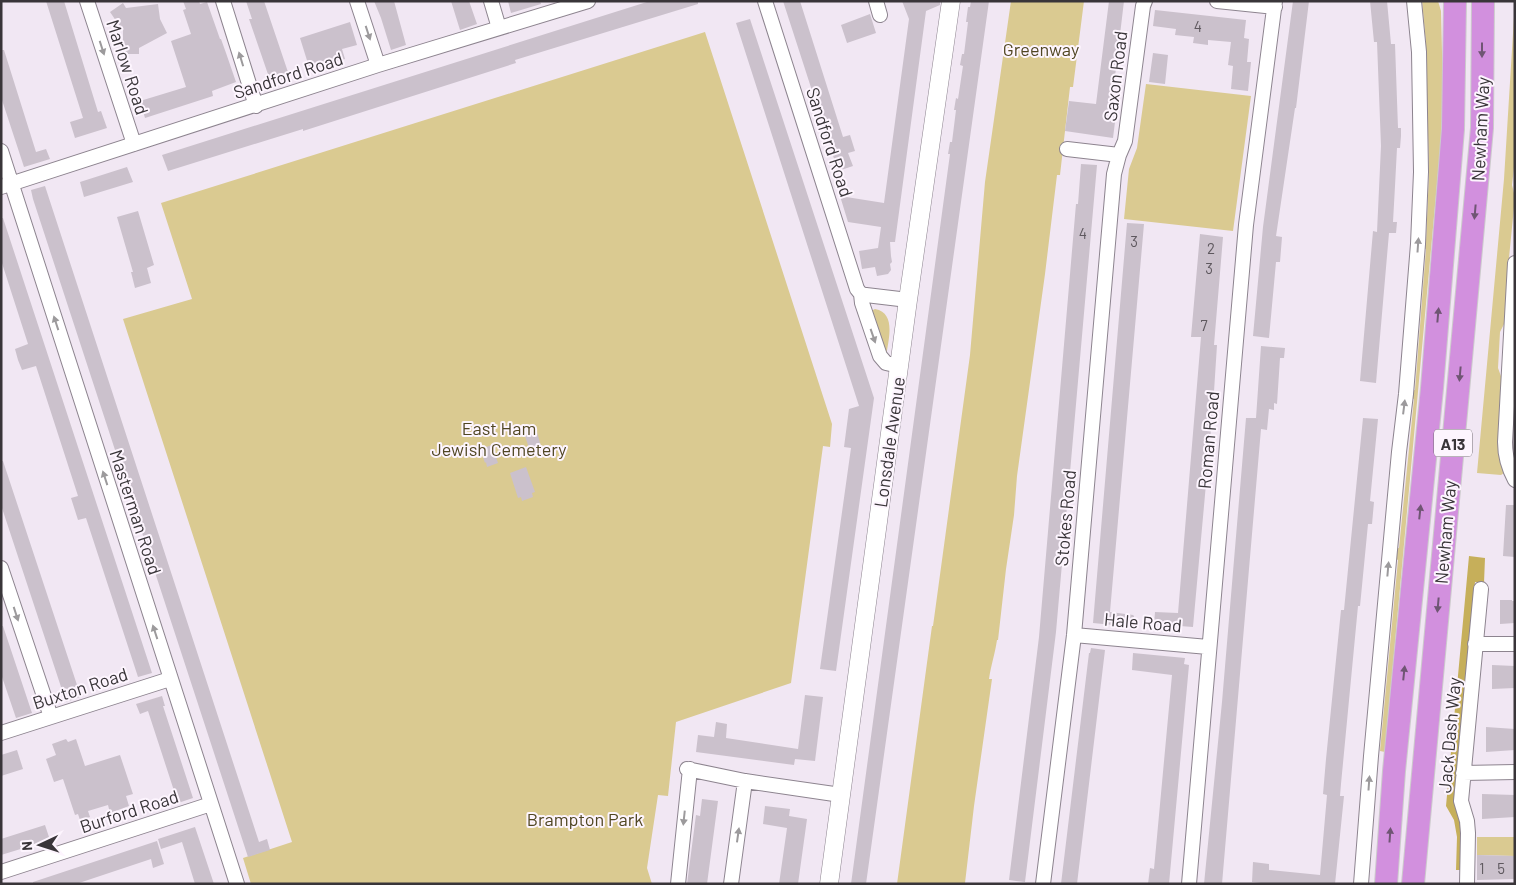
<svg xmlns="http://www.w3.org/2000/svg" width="1516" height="885" font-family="Barlow,sans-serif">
  <rect width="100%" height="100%" fill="#f1e7f3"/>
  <path fill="#daca91" d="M1011,1H1084L1073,87H1070L1060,175H1057L1045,274L1017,476L1014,515L1006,569L998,640H997C995,654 991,665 989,679H992L974,806L965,883L966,884H897L932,626H933L970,355L985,182Z
    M1422,1H1438L1441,11L1443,94L1440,172L1438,173L1385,752L1380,751L1398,560L1393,557V549L1399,548L1414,399L1409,397L1410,391L1415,390L1426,249L1421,247V242L1426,241L1429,173L1426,56L1422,54L1421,47L1426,44Z
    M1515,1V159L1512,185L1515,197L1508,268L1505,322L1500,332L1498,368L1502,379L1504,473L1501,475L1477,473L1504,179Z
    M705,32L832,424L830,447L823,446L791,683L676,722L668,796L658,795L647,868L652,884H251L243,858L292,842L123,319L192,299L161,203Z
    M1146,84L1251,96L1233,231L1124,219L1129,169L1137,148Z
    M875,309C897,313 888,341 886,357L869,312Z
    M1477,837H1515V856L1477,855Z"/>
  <path fill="#c6af5a" d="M1469,556L1485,558L1484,583L1475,582L1454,803L1461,822L1462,831L1461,870H1456L1457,837L1454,820L1446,806Z"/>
  <path fill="#cbc1cc" d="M46,1H64L98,112L101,111L107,128L75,138L70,122L83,118Z
    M183,1H199L200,4L207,2L220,39H221L226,53L236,82L212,91L213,96L145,118L140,101L186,87L171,41L191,34L183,10L186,9Z
    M246,1H264L290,78H286L271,83L249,19H252Z
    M374,1H394L406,45L391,50L381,18Z
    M451,1H469L477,24L460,30Z
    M508,1H540L541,4L511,13Z
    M650,1H698V4L515,60L516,63L303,131V129L168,171L162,155Z
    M783,1H800L843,137L850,135L855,151L848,153L853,166L838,171Z
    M902,1H940V5L926,11L895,242H890L891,256L892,262L890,264L891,270L888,274L877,276L875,267L862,269L859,251L878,248L881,227L848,222L840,196L884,203L909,19Z
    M971,1H989L866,884H851L950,154H948L950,142H952L956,110H954L956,98L958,99L963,66L960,65L962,54H964L968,22H966L968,7H970Z
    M1109,1H1124L1111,110L1114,111L1113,121L1115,122L1113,138L1065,131L1069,101L1096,104Z
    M1293,1H1309L1296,108H1295L1276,236L1282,237L1280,262H1276L1269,338L1253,336L1263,227Z
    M1370,1H1387L1391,44H1395L1398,128H1401V136L1400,148H1397L1395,186L1393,222H1397L1396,233H1389L1376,383L1360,381L1373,231L1377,232L1381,146L1377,42H1374Z
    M123,3L126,8L158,4L160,19L167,33L139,48V54H123V31L110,12Z
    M1155,10L1246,20L1244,38L1249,39L1247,62H1251L1248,91L1231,89L1233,66L1228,65L1231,42L1208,40V45L1193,43L1194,37L1175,35L1176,29L1153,26Z
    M870,14L876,33L847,43L841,25Z
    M750,19L874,398L836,671L820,669L851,448L844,447L849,409L859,406L736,23Z
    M350,22L357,45L342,49L345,59L310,70L300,38Z
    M1,50H4L36,152L46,149L50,159L24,167L1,97Z
    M1153,53L1168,55L1165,84L1149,82Z
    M1081,164L1097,165L1056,632L1025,882L1009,880L1039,637L1076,204H1078Z
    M127,167L133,182L84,197L80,182Z
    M45,186L259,842L267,839L270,850L248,857L33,199L31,190Z
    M138,211L154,265L147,268L151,283L135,288L131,272H133L117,217Z
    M1,218H3L152,673L138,677L86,518L78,520L71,498L78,496L36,366L22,370L18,360L15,349L28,344L1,260Z
    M1127,223L1144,224L1110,612L1133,615L1134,616L1133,627L1093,623Z
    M1200,234L1223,237L1214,345H1217L1213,407L1193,627L1154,624L1155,612L1178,613L1201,337H1191Z
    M1261,346L1285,348L1284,358H1280L1277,404L1274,403V410L1269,409L1267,430L1261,429L1222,884H1204L1222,702L1246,418H1256Z
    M1363,418L1378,419L1370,501L1374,502L1372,524H1368L1361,596L1360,606H1358L1341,784L1340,796H1344L1335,884H1270L1252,882L1253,862L1269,864V870L1320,875L1327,795L1323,794L1326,759L1341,610H1344Z
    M537,432L542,450L531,454L525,436Z
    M492,445L498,463L487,467L486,462L485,463L480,449Z
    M1,461H3L80,694V697L66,702L1,505Z
    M526,467L535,492L532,493L533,497L522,501L521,497L518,498L510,473Z
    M1506,505H1515V557L1503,556Z
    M1500,600H1512V601H1515V623L1500,624Z
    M1,626H3L32,713L16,718L1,674Z
    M1091,648L1105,650L1077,884H1061L1089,653H1090Z
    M1133,653L1185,658L1184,664L1189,665L1169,884H1148L1150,868L1154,869L1172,675L1132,670Z
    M1492,665L1515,666V688L1492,689Z
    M805,695L823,697L815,761L795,759L794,765L696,752L698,735L714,737L716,722L727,724L726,738L798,749Z
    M162,696L165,706H163L193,798L178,803L148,711L140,714L136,704Z
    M1486,727L1515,729V750L1486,752Z
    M66,739L68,742L76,739L85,766L120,755L133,794L126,796L129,806L110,813L108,805L88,811L90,817L80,820L78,814L75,815L63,779L54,782L46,759L56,755L52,744Z
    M17,750L23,769L1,776V755Z
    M1482,794L1515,795V817L1482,819Z
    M702,799L718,801L707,884H687L696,815L700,816Z
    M765,806L790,809L789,816L807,819L798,884H779L787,828L763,824Z
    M45,825L50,840L1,855V839Z
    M195,827L214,884H195L182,842L161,849L158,839Z
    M157,841L164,864L153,868L151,859L76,884H33V882Z
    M1477,855L1515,856V879L1477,880Z"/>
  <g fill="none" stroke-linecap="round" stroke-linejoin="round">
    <defs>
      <path id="minor" d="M87,1L134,144
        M223,1L256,106
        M357,1L378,65
        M491,1L499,28
        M765,1L857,289L861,294L866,295L908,300
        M876,1L880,15
        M1217,1L1275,7
        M1067,149L1119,155
        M1,151L237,884
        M1,187L378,65L588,1
        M1515,263L1505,442C1505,456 1508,467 1515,480
        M861,294L862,303L880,356L886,363L899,366
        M1,568L51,717
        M1074,635L1208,647
        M1475,644H1515
        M1,733L170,679
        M687,769L745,781L841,795
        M1463,773L1515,772
        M1,872L211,804
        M678,884L690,769
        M731,884L745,781
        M1043,884L1074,635L1114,174L1119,155L1125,141L1143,6L1145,1
        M1189,884L1246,225L1275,1
        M1361,884L1371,756L1399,452L1406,394L1418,244L1421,172L1419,52L1414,1
        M1467,884L1468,833L1467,821L1461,801L1481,589"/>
      <path id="tertiary" d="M829,884L908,300L951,1"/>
      <path id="trunk" d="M1386,884L1394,771L1432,388L1453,129L1455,1
        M1413,884L1482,128L1483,1"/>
    </defs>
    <use href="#minor" stroke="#8d848f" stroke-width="16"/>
    <use href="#tertiary" stroke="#8d848f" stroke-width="19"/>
    <use href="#trunk" stroke="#cccacc" stroke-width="24"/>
    <use href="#minor" stroke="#fff" stroke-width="14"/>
    <use href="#tertiary" stroke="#fff" stroke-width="18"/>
    <use href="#trunk" stroke="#d290de" stroke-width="22"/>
  </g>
  <defs><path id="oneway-solid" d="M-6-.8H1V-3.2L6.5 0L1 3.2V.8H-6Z" transform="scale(1.25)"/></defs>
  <g fill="#9c9a9c">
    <use href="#oneway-solid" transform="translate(368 33) rotate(72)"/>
    <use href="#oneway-solid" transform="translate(102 48) rotate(72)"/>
    <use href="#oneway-solid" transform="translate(241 59) rotate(-107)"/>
    <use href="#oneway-solid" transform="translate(1418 245) rotate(-86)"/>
    <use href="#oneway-solid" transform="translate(56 323) rotate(-108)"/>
    <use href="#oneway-solid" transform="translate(873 336) rotate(71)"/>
    <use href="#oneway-solid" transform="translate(1404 407) rotate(-83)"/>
    <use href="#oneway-solid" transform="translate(105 478) rotate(-108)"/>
    <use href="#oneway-solid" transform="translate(1388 569) rotate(-85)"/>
    <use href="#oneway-solid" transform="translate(16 614) rotate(72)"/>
    <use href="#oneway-solid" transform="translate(155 632) rotate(-108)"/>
    <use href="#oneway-solid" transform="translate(1369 783) rotate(-86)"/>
    <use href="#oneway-solid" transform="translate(684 818) rotate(96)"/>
    <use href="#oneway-solid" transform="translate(738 835) rotate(-82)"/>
  </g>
  <g fill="#6f5573">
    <use href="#oneway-solid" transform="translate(1482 50) rotate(90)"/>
    <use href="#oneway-solid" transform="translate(1475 212) rotate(95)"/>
    <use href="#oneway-solid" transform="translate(1438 315) rotate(-85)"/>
    <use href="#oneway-solid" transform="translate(1460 374) rotate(95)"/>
    <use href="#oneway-solid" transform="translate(1420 512) rotate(-84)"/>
    <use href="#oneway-solid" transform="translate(1438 605) rotate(95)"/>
    <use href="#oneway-solid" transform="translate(1404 673) rotate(-84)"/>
    <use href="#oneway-solid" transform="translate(1390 835) rotate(-86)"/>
  </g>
  <g text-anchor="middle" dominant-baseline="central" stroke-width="4" stroke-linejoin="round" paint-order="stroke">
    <g font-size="15" fill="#5e585e">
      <text x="1198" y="26">4</text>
      <text x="1083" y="233">4</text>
      <text x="1134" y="241">3</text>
      <text x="1211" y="248">2</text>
      <text x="1209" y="268">3</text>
      <text x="1204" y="325">7</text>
      <text x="1482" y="868">1</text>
      <text x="1501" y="868">5</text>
    </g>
    <rect fill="#fdf5fe" stroke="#746f74" stroke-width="1" x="1434" y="429.5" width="38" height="27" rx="4"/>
    <g font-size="16" font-weight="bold" fill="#393539">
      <text x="1453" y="443">A13</text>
    </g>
    <g font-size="18" fill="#504622" stroke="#fdf5fe">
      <text x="1041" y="49">Greenway</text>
      <text x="499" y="428">East Ham<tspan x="499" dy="21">Jewish Cemetery</tspan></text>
      <text x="585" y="819">Brampton Park</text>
    </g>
    <g font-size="18" fill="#393539" stroke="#fdf5fe">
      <text transform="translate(128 67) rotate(72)">Marlow Road</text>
      <text transform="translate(288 75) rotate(-18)">Sandford Road</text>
      <text transform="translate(1115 76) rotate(-83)">Saxon Road</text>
      <text transform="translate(1480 129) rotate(-87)">Newham Way</text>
      <text transform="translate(830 142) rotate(72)">Sandford Road</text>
      <text transform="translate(1208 440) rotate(-85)">Roman Road</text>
      <text transform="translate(889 442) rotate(-82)">Lonsdale Avenue</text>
      <text transform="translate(136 512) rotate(72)">Masterman Road</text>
      <text transform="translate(1065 518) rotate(-85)">Stokes Road</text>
      <text transform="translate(1445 532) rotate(-85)">Newham Way</text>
      <text transform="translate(1143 622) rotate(5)">Hale Road</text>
      <text transform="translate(80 688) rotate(-18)">Buxton Road</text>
      <text transform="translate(1449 735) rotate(-85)">Jack Dash Way</text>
      <text transform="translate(129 811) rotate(-18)">Burford Road</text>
    </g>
  </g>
  <rect width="1516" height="885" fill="none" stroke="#393539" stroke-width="5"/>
  <g transform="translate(40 845) rotate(266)" stroke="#fdf5fe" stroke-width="4" paint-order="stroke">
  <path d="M0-4L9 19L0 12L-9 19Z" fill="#393539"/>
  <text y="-8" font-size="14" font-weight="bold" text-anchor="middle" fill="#393539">N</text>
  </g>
</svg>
